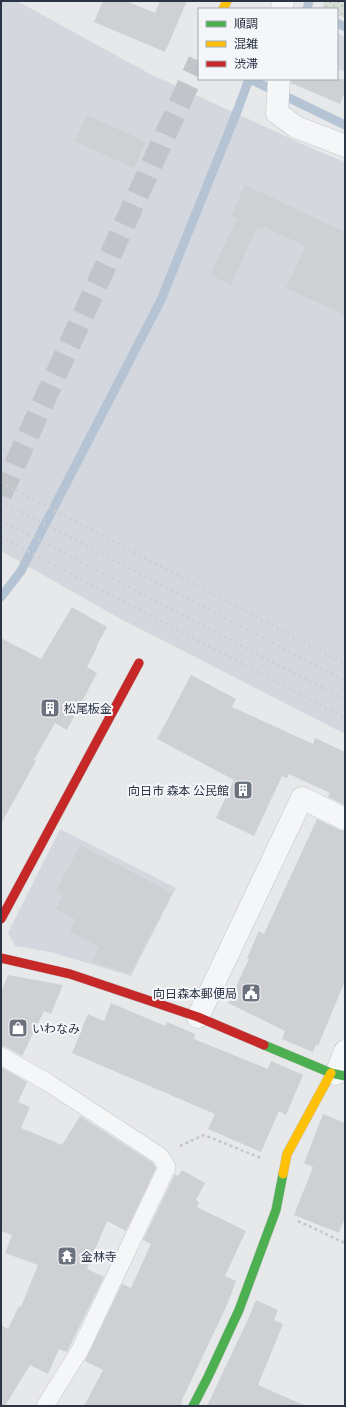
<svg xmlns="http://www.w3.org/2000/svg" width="346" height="1407" font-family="'PT Sans Narrow','Noto Sans JP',sans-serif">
  <defs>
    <pattern id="grass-dots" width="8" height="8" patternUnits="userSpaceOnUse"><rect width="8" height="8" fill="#d6ded6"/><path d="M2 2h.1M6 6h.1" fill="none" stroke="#b8bfb9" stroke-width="1.8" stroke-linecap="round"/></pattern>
  </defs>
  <rect width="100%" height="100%" fill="#e6e8ea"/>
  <path fill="#d4d7dd" d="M1,1H17L150,74L318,151L345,162V734L119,618L1,551Z
    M337,33L345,37V72L337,68Z
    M60,829L176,888L131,976L50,952L15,946L8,933Z"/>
  <path fill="url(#grass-dots)" d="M324,1H345V18L337,15V9H322Z"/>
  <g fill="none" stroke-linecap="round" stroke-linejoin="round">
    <path stroke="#b4c4d5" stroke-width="9" d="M307,9L309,1
      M337,23L345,27
      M250,79L345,125
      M1,597L21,571L161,300L238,109L249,79"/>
  </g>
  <path fill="#ced0d3" d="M103,1H126L155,13L160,1H187L165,52L94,22Z
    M291,79H345V92L340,104L291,83Z
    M87,115L146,142L134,168L74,141Z
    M245,185L345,232V315L286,288L306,246L264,227L263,229L257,227L231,285L210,275L237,218L231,216Z
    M72,607L107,627L96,647H97L87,667L97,673L67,730L55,723L34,760L36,761L1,824V638L41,659Z
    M191,675L236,699L232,707L313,744L315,738L345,752V805L328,797L330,793L289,774L287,778L282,776L254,836L216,818L234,780L157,739Z
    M317,819L340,830L345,831V981L318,1046L316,1044L313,1052L282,1039L285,1031L228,1003L249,959L247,958L259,931L264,934Z
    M80,845L172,893L130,974L92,962L99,947L70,931L76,920L56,909L63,895L56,891Z
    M8,975L63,985L51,1014L44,1011L22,1056L6,1047L1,1046V993Z
    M111,1003L165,1026L167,1022L195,1034L194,1039L268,1069L271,1061L303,1075L286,1115L279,1111L261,1152L208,1129L215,1114L72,1053L88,1014L104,1021Z
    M1,1067L27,1082L18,1102L30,1107L21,1128L62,1145L80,1116L153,1163L156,1168L126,1231L107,1221L87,1269L104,1277L67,1352L59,1349L48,1374L30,1365L5,1406H1V1325L8,1329L19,1306L21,1307L38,1265L5,1253L12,1235L1,1231Z
    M323,1114L345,1123V1217L339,1233L294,1215L313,1167L304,1163Z
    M182,1170L205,1183L196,1200L199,1202L197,1207L246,1231L225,1276L236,1281L227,1305L182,1400L181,1406H84L103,1370L85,1361L122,1284L131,1288L151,1244L143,1240L175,1174L178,1176Z
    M256,1300L278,1310L274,1320L283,1324L258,1385L306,1406H207L250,1315Z"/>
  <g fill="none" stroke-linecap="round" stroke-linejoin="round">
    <path stroke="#c1c4c9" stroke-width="22" stroke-dasharray="22 11" stroke-linecap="butt" d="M1,495L199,61"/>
    <defs>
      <path id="lane" d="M1,1056L47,1082L160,1156L167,1167L80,1350L45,1406"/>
      <path id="street" d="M282,9L283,1
        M279,79L277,113L296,127L345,146
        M198,1017L302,798L345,819
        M336,1074L345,1051"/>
      <path id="fast" d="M264,1045L331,1073L345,1076
        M193,1406L208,1377L239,1310L276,1210L283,1174"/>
      <path id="slow" d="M223,9L227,1
        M283,1174L287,1154L331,1073"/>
      <path id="jam" d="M1,919L139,663
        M1,958L70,974L198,1017L264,1045"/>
    </defs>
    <use href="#lane" stroke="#c4c6c8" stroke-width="18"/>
    <use href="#street" stroke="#c4c6c8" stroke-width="23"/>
    <use href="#fast" stroke="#c4c6c8" stroke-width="10"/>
    <use href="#slow" stroke="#c4c6c8" stroke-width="10"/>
    <use href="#jam" stroke="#c4c6c8" stroke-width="10"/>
    <path stroke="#c5c6ca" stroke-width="2.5" stroke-dasharray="3 3" stroke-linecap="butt" d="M180,1146L204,1135L261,1158
      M298,1221L345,1243"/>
    <use href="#lane" stroke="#f5f6f7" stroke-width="17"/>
    <use href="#street" stroke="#f5f6f7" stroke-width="22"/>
    <use href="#fast" stroke="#4caf50" stroke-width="9"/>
    <use href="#slow" stroke="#ffc107" stroke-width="9"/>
    <use href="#jam" stroke="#c62828" stroke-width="9"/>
    <path stroke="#cecfd2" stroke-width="3" stroke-dasharray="2 4" stroke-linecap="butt" d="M1,482L345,664
      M1,501L345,681
      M1,520L345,700
      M1,537L345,718"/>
  </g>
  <defs>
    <symbol id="building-square" viewBox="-11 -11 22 22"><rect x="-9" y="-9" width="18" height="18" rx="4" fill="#6c737f" stroke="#f4f6f9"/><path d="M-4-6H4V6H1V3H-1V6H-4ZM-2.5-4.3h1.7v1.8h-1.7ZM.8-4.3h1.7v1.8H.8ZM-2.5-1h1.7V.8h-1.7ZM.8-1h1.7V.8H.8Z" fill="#fff"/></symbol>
    <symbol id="civic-square" viewBox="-11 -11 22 22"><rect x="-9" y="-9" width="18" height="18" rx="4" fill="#6c737f" stroke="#f4f6f9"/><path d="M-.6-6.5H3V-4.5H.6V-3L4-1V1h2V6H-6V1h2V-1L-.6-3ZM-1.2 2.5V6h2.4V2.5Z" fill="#fff"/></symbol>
    <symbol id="shop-square" viewBox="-11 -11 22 22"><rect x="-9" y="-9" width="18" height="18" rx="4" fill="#6c737f" stroke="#f4f6f9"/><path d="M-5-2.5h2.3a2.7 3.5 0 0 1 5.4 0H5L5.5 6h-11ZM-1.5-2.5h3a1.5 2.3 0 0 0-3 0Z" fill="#fff"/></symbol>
    <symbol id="temple-square" viewBox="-11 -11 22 22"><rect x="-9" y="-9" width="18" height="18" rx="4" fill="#6c737f" stroke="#f4f6f9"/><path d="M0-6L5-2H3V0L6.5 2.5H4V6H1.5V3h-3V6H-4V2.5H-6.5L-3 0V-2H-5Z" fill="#fff"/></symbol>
  </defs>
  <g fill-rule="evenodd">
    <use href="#building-square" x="39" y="697" width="22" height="22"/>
    <use href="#building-square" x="232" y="779" width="22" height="22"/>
    <use href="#civic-square" x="240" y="982" width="22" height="22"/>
    <use href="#shop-square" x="7" y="1017" width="22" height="22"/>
    <use href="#temple-square" x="56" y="1245" width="22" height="22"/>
  </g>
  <g text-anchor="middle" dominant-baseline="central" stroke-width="4" stroke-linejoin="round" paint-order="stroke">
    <g font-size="12" fill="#2b3445" stroke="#f4f6f9" text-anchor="start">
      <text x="64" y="708">松尾板金</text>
      <text x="229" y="790" text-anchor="end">向日市 森本 公民館</text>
      <text x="237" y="993" text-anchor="end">向日森本郵便局</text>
      <text x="32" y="1028">いわなみ</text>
      <text x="81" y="1256">金林寺</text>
    </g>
  </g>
  <rect width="346" height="1407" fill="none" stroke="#2b3445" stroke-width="4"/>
  <rect x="198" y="8" width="140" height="72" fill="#f4f6f9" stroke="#a4a8b1"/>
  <rect x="206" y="21" width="20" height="6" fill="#4caf50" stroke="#a4a8b1"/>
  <text x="234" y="28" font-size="12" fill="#2b3445">順調</text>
  <rect x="206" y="41" width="20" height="6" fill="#ffc107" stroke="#a4a8b1"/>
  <text x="234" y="48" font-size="12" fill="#2b3445">混雑</text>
  <rect x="206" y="61" width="20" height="6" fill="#c62828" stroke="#a4a8b1"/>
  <text x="234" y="68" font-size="12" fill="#2b3445">渋滞</text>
</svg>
